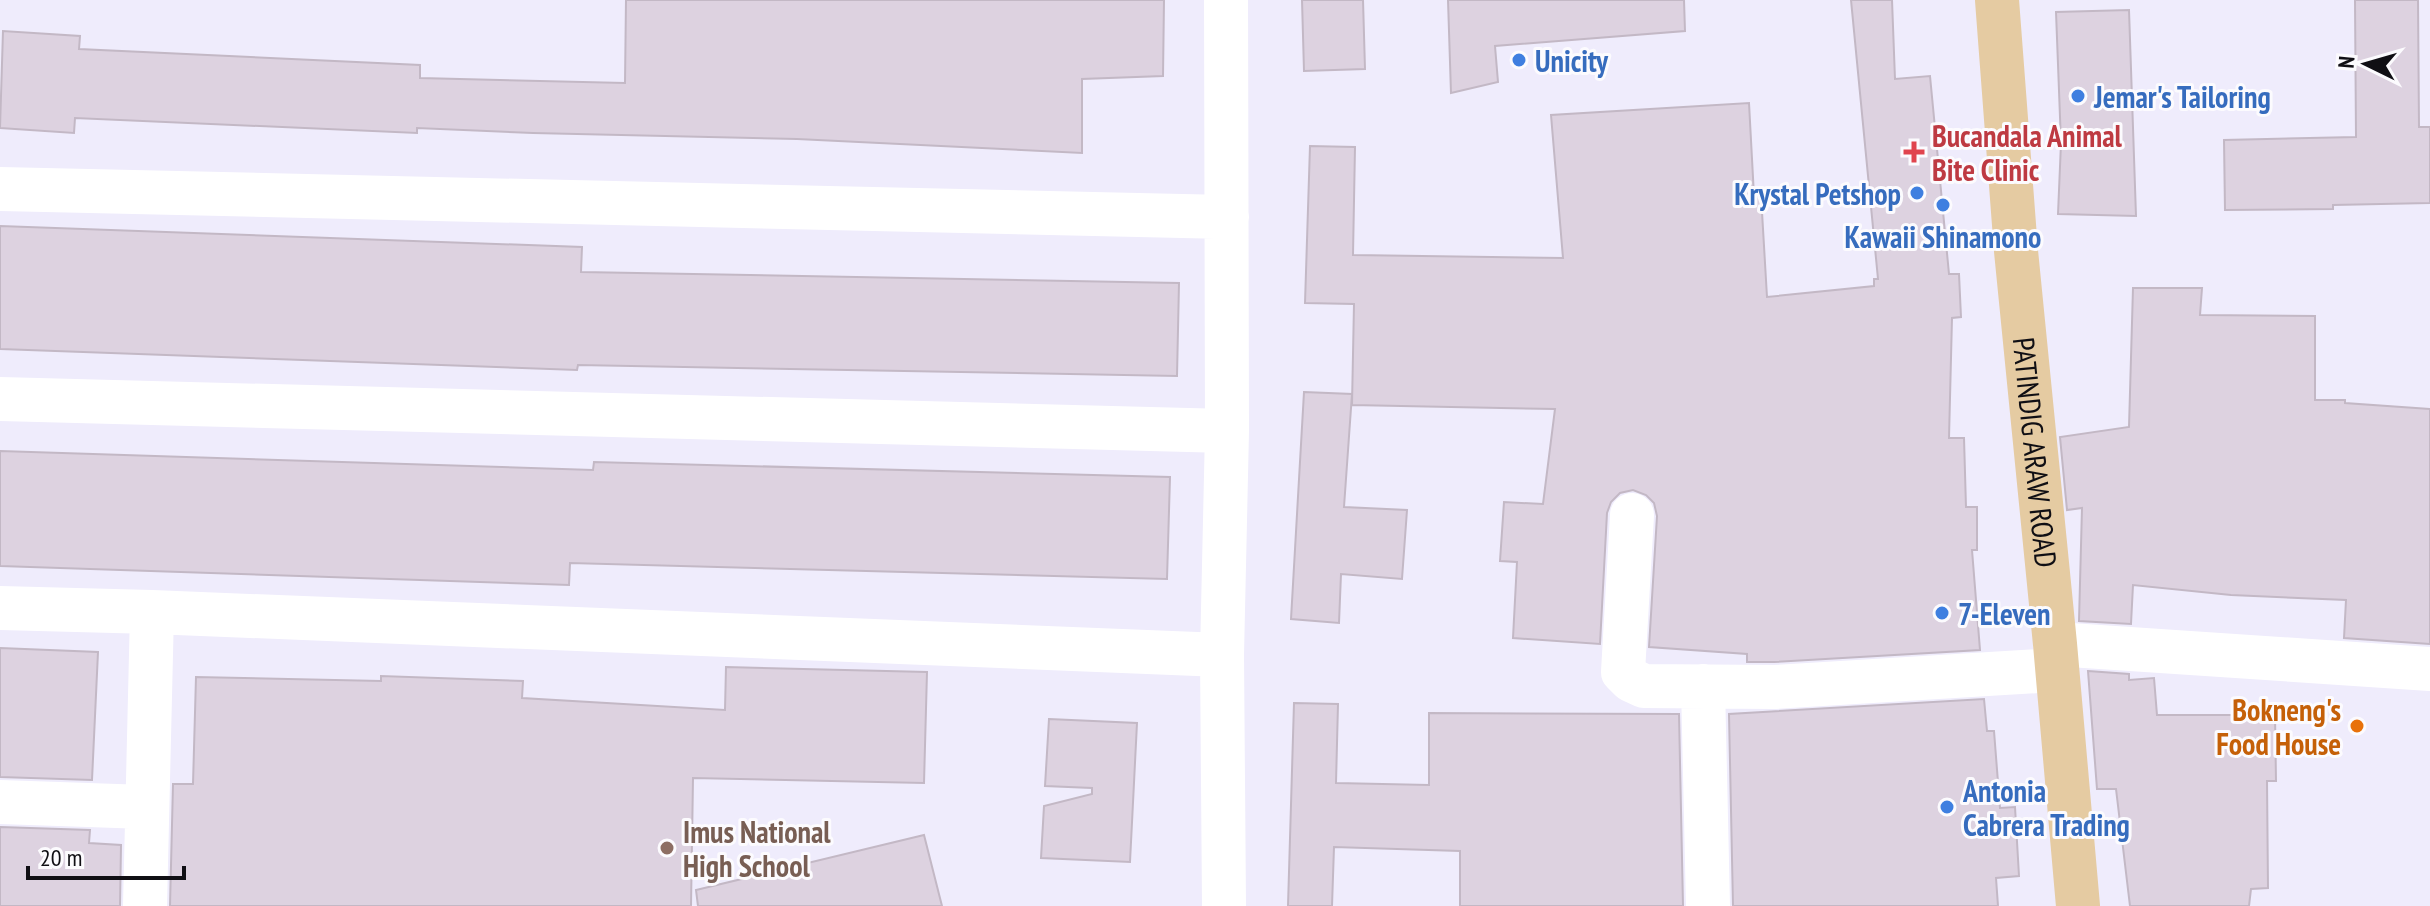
<svg xmlns="http://www.w3.org/2000/svg" width="2430" height="906" font-family="'PT Sans Narrow',sans-serif">
  <rect width="100%" height="100%" fill="#efecfc"/>
  <path fill="#ddd2e0" stroke="#c3b8c5" stroke-width="2" d="M626,0H1164L1163,76L1082,79V153L797,139L533,133L417,128V133L75,118L74,133L0,128L3,31L80,36L79,49L420,65V78L625,83Z
    M1302,0H1363L1365,69L1304,71Z
    M1448,0H1684L1685,31L1495,46L1498,82L1451,93Z
    M1851,0H1892L1895,79L1930,76L1949,274H1959L1961,317L1952,318L1949,438H1964L1966,507H1977V550H1972L1980,650L1774,662H1747V654L1649,647L1657,516L1654,503L1646,495L1633,490L1620,493L1611,502L1607,513L1600,644L1513,638L1517,562L1500,561L1504,502L1543,504L1555,409L1352,405L1354,304L1305,303L1310,146L1355,147L1353,255L1563,258L1551,115L1749,103L1754,196L1761,195L1767,297L1874,286V279H1878Z
    M2355,0H2418L2419,127H2430V203L2333,205V209L2225,210L2224,140L2356,137Z
    M2129,10L2136,216L2058,214L2061,143L2056,12Z
    M0,226L582,247L581,272L1179,283L1177,376L578,365L577,370L0,349Z
    M2133,288H2202L2200,315L2315,316V400H2345V403L2430,409V644L2344,638L2346,600L2231,595L2133,585L2131,624L2079,621L2082,508L2067,510L2060,437L2129,427Z
    M1304,392L1352,394L1344,507L1407,510L1402,579L1341,574L1339,623L1291,619Z
    M0,451L593,470L594,462L1170,477L1167,579L570,563L569,585L0,566Z
    M0,648L98,652L92,780L0,777Z
    M726,667L927,672L924,783L693,778L691,906H170L173,784H193L196,677L381,681V676L523,681L522,698L725,710Z
    M2088,671L2129,674V680L2154,678L2157,715H2275L2276,781H2267L2268,888L2251,889L2249,906H2130L2116,789H2097Z
    M1984,699L1987,731H1994L2000,808L2015,807L2019,876L1996,878L1998,906H1733L1729,714Z
    M1294,703L1338,704L1336,783L1429,785V713L1679,714L1683,906H1460V851L1334,847L1332,906H1288Z
    M1049,719L1137,723L1130,862L1041,858L1044,806L1092,794V788L1045,786Z
    M0,827L90,830L89,843L121,845L120,906H0Z
    M924,835L942,906H698L696,890Z"/>
  <g fill="none" stroke-linecap="round" stroke-linejoin="round">
    <path stroke="#fff" stroke-width="44" d="M0,189L1227,217
      M0,399L1227,431
      M1632,515L1623,672L1631,680L1644,686L1775,687L2056,670
      M0,608L152,612L1222,655
      M2055,644L2430,669
      M1703,686L1708,906
      M0,802L146,807
      M145,906L152,612
      M1224,906L1222,655L1227,431L1226,0"/>
    <path stroke="#e5cba2" stroke-width="44" id="s1" d="M1997,0L2016,251L2055,644L2078,906"/>
  </g>
  <g fill="#3f7fe0" stroke="#fcfbfe" stroke-width="3">
    <circle cx="1519" cy="60" r="8"/>
    <circle cx="2078" cy="96" r="8"/>
    <circle cx="1917" cy="193" r="8"/>
    <circle cx="1943" cy="205" r="8"/>
    <circle cx="1942" cy="613" r="8"/>
    <circle cx="1947" cy="807" r="8"/>
  </g>
  <path fill="#e0444e" stroke="#fcfbfe" stroke-width="3" d="M1910 140h8v8h8v8h-8v8h-8v-8h-8v-8h8z"/>
  <circle fill="#e8710a" stroke="#fcfbfe" stroke-width="3" cx="2357" cy="726" r="8"/>
  <circle fill="#8d6e63" stroke="#fcfbfe" stroke-width="3" cx="667" cy="848" r="8"/>
  <g text-anchor="middle" dominant-baseline="central" stroke-width="6" stroke-linejoin="round" paint-order="stroke">
    <g font-size="30" font-weight="bold" fill="#366cbe" stroke="#fcfbfe" text-anchor="start">
      <text x="1535" y="60">Unicity</text>
      <text x="2094" y="96">Jemar's Tailoring</text>
      <text x="1901" y="193" text-anchor="end">Krystal Petshop</text>
      <text x="1943" y="236" text-anchor="middle">Kawaii Shinamono</text>
      <text x="1958" y="613">7-Eleven</text>
      <text x="1963" y="790">Antonia<tspan x="1963" dy="34">Cabrera Trading</tspan></text>
    </g>
    <g font-size="30" font-weight="bold" fill="#be3a42" stroke="#fcfbfe" text-anchor="start">
      <text x="1932" y="135">Bucandala Animal<tspan x="1932" dy="34">Bite Clinic</tspan></text>
    </g>
    <g font-size="30" fill="#100f14" stroke="#fcfbfe">
      <text stroke="none"><textPath href="#s1" startOffset="454">PATINDIG ARAW ROAD</textPath></text>
    </g>
    <g font-size="30" font-weight="bold" fill="#c56008" stroke="#fcfbfe" text-anchor="end">
      <text x="2341" y="709">Bokneng's<tspan x="2341" dy="34">Food House</tspan></text>
    </g>
    <g font-size="30" font-weight="bold" fill="#785e54" stroke="#fcfbfe" text-anchor="start">
      <text x="683" y="831">Imus National<tspan x="683" dy="34">High School</tspan></text>
    </g>
  </g>
  <g transform="translate(2366 64) rotate(275)" stroke="#fcfbfe" stroke-width="6" paint-order="stroke">
  <path d="M0-6L14 30L0 20L-14 30Z" fill="#100f14"/>
  <text y="-12" font-size="22" font-weight="bold" text-anchor="middle" fill="#100f14">N</text>
  </g>
  <path d="M28 866v12h156v-12" fill="none" stroke="#100f14" stroke-width="4"/>
  <text x="40" y="866" font-size="24" fill="#100f14" stroke="#fcfbfe" stroke-width="6" paint-order="stroke">20 m</text>
</svg>
